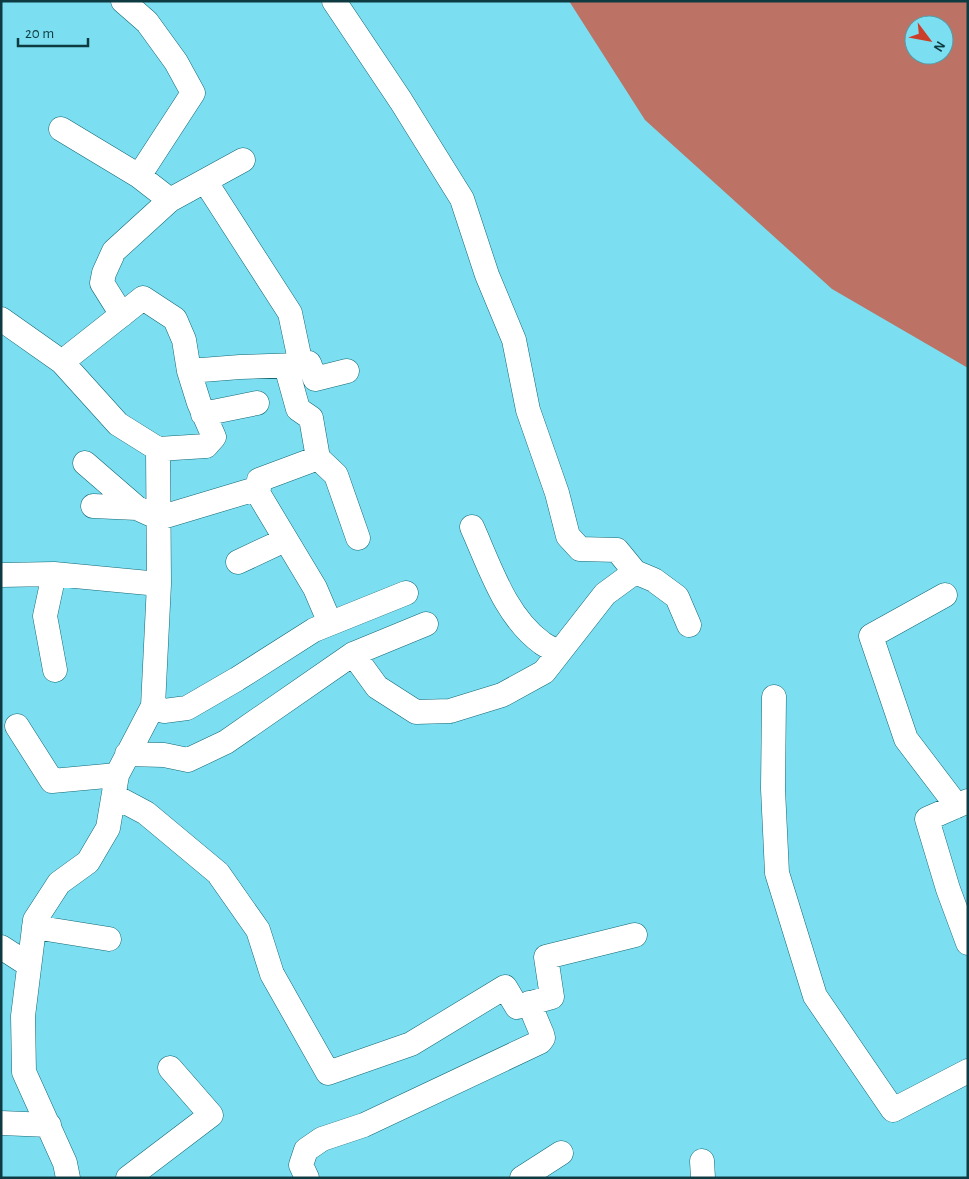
<svg xmlns="http://www.w3.org/2000/svg" width="969" height="1179" font-family="'Alegreya Sans',sans-serif">
  <rect width="100%" height="100%" fill="#7bdff1"/>
  <path fill="#bc7365" fill-rule="evenodd" d="M569,1H968V368L832,289L645,120ZM914,25H944V55H914Z"/>
  <g fill="none" stroke-linecap="round" stroke-linejoin="round">
    <defs>
      <path id="street" d="M123,1L147,22L176,62L193,93L139,176
        M334,1L401,101L462,199L487,275L514,340L528,410L557,493L568,536L580,549L617,550L635,572L605,594L544,672L502,695L450,711L416,712L377,687L353,654
        M61,129L139,176L170,200
        M205,181L290,313L301,365
        M122,315L102,283L104,273L114,251L170,200L243,160
        M1,319L62,362L143,298L175,319L184,340L189,371L199,403L214,437L206,446L158,449L118,424L62,362
        M286,366L298,409L311,418L318,458L336,475L358,538
        M189,371L240,367L301,365L309,363L315,379L347,371
        M203,414L257,403
        M318,458L259,480L258,493L315,588L330,623
        M85,463L137,508
        M93,506L137,508L159,518L259,488
        M472,527C490,567 505,616 542,643C547,647 554,649 559,652
        M238,562L285,540
        M635,572L654,580L677,597L689,625
        M54,574L45,616L55,670
        M1,575L54,574L159,584
        M945,595L871,636L906,739L957,806
        M774,697L773,789L777,873L815,996L893,1110L968,1071
        M153,706L164,711L187,708L237,679L314,630L406,593
        M17,726L52,781L117,775
        M127,754L164,755L188,760L226,742L353,654L426,624
        M114,796L146,813L218,873L258,930L272,974L328,1073L411,1044L505,987L517,1007L552,997L546,957L635,935
        M968,801L927,819L948,889L968,943
        M34,927L109,939
        M1,947L29,965
        M1,1123L49,1125
        M702,1161L703,1178
        M68,1178L65,1163L24,1072L23,1016L35,920L59,883L88,862L108,828L117,775L153,706L159,584L158,449
        M128,1178L211,1115L170,1068
        M307,1178L301,1165L306,1150L322,1139L364,1125L540,1042L543,1038L542,1034L529,1003
        M522,1178L561,1153"/>
    </defs>
    <use href="#street" stroke="#126875" stroke-width="25"/>
    <use href="#street" stroke="#fff" stroke-width="24"/>
  </g>
  <rect width="969" height="1179" fill="none" stroke="#0e3b42" stroke-width="5"/>
  <g transform="translate(929 40) rotate(122)"><circle r="24" fill="#7bdff1" stroke="#4f9dab"/>
  <path d="M0-4L9 19L0 12L-9 19Z" fill="#cb3f2a"/>
  <text y="-8" font-size="14" font-weight="bold" text-anchor="middle" fill="#0e3b42">N</text>
  </g>
  <path d="M18 38v8h70v-8" fill="none" stroke="#0e3b42" stroke-width="2.5"/>
  <text x="25" y="38" font-size="15" fill="#0e3b42" stroke="#7bdff1" stroke-width="4" paint-order="stroke">20 m</text>
</svg>
